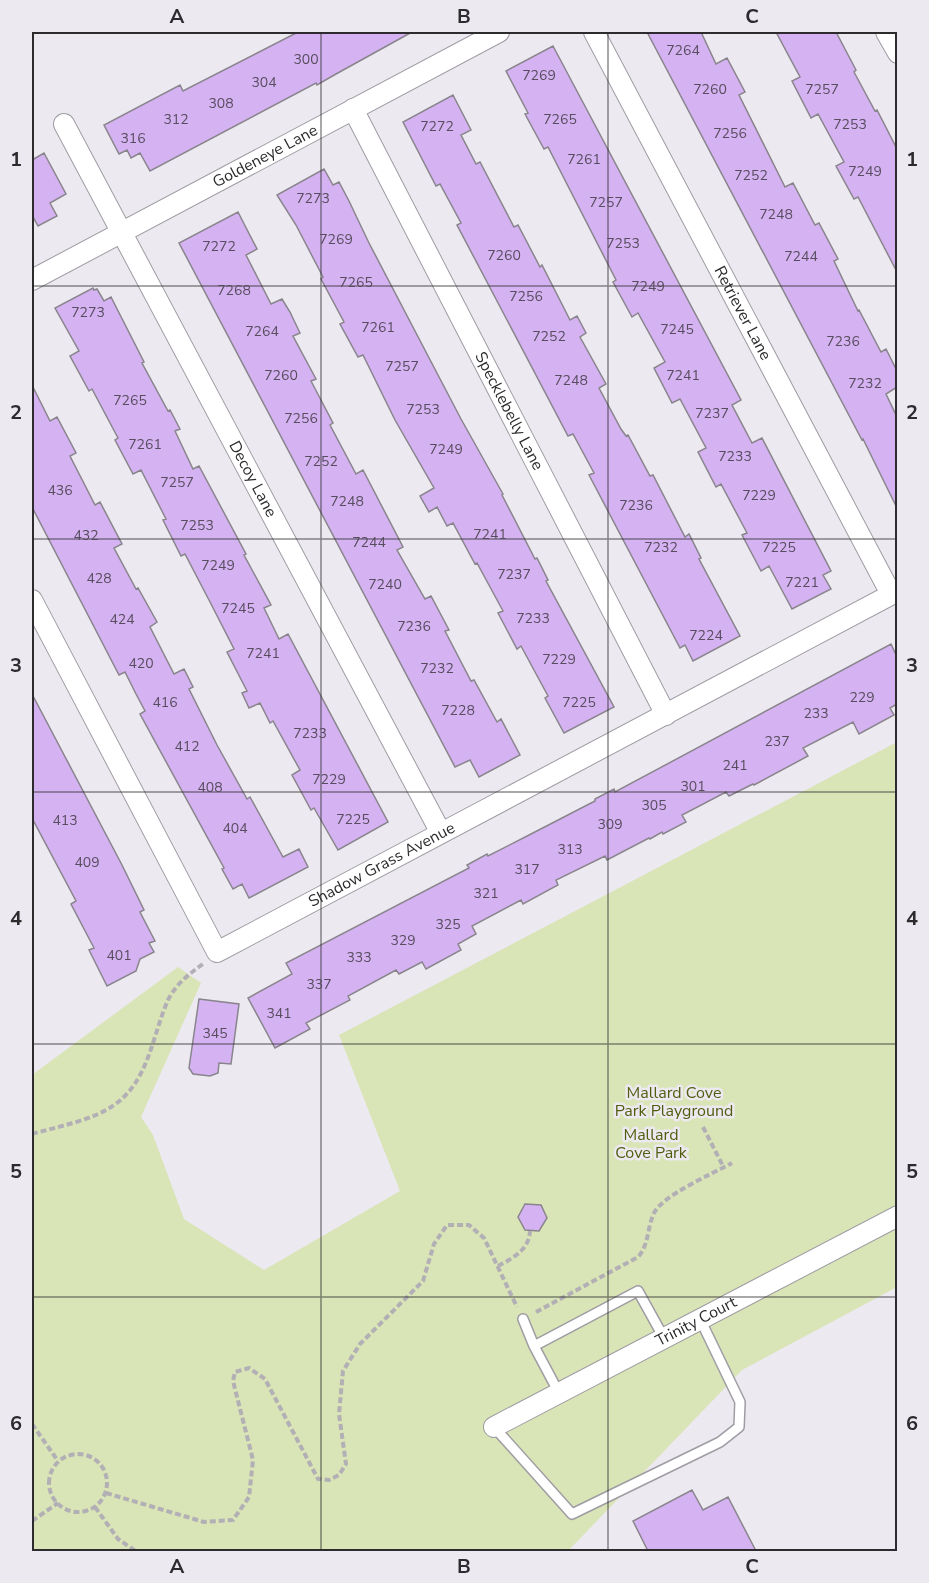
<svg xmlns="http://www.w3.org/2000/svg" width="929" height="1583" font-family="'Nunito Sans',sans-serif">
  <rect width="100%" height="100%" fill="#ede9f1"/>
  <path fill="#d9e4b7" d="M897,742V1287L742,1370L568,1551H32V1075L178,967L201,983L141,1117L153,1135L184,1219L264,1270L400,1191L339,1035Z"/>
  <path fill="#d5b2f1" stroke="#89858c" stroke-width="1.5" d="M298,32H412L336,74L317,85L316,83L150,171L140,153L131,158L127,150L119,154L104,125L180,85L183,91Z
    M647,32H701L716,64L727,58L745,92L739,95L785,187L793,183L815,225L819,223L838,259L834,261L858,311L859,310L881,352L886,349L897,371V387L886,394L897,417V508L863,439L862,440Z
    M776,32H836L856,70L854,72L875,111L877,110L897,149V272L858,197L854,199L836,166L844,162L818,114L811,118L792,81L800,77Z
    M553,46L741,400L732,405L752,443L762,438L831,571L823,575L831,589L792,609L769,566L761,571L742,535L747,533L721,484L716,487L698,452L706,448L680,399L672,403L654,368L665,362L638,313L632,317L613,282L616,280L548,147L544,149L525,114L528,113L506,71Z
    M453,95L471,130L461,135L476,164L480,162L514,227L518,225L540,267L542,265L570,320L577,316L586,333L580,337L606,384L599,388L621,429L626,436L628,435L650,476L653,475L685,537L689,534L701,558L699,559L740,636L693,661L685,645L680,648L589,475L594,473L573,434L568,436L457,225L461,223L440,184L436,186L403,122Z
    M44,153L66,194L50,203L57,216L38,226L32,215V160Z
    M324,169L333,185L339,182L349,201L369,243L461,419L503,494L502,495L535,559L537,558L548,580L546,581L614,707L564,733L545,698L548,696L521,646L517,649L498,613L503,611L477,563L475,564L453,523L447,526L437,507L429,512L420,496L434,488L395,420L363,355L358,357L340,324L344,322L321,279L323,277L296,225L277,195Z
    M238,212L257,249L246,255L271,304L282,299L290,312L300,333L293,336L316,379L311,381L333,423L330,425L356,474L363,470L403,547L397,550L425,599L431,596L449,630L445,631L471,681L474,680L497,722L501,719L520,755L479,777L470,760L455,767L179,243Z
    M93,288L94,290L97,289L104,301L111,297L144,362L142,363L168,411L170,410L180,429L175,431L193,469L199,466L246,554L244,555L271,605L264,608L279,639L288,634L388,822L338,850L314,808L311,810L292,775L300,770L273,721L270,723L260,703L249,708L242,693L247,691L227,652L234,649L210,602L185,554L181,556L163,520L166,519L141,470L133,474L115,440L118,438L92,389L89,391L70,356L79,351L55,308Z
    M32,385L50,421L57,417L76,453L70,456L95,505L100,502L122,544L114,548L136,589L138,588L157,622L150,627L174,674L184,669L193,687L189,689L217,745L247,799L250,797L283,857L299,849L308,867L249,898L242,884L233,889L222,869L224,868L140,714L145,711L136,694L125,672L119,675L32,507Z
    M891,644L897,657V704L890,708L894,715L859,734L853,722L803,748L808,756L754,785L753,784L729,796L726,792L682,815L686,822L663,834L662,832L650,839L649,838L607,860L605,856L556,880L558,885L523,904L521,900L472,926L476,934L458,944L461,950L426,969L422,962L399,974L396,970L348,996L350,1000L306,1023L310,1029L275,1048L248,998L292,974L286,963L469,868L467,865L487,854L488,856L531,834L595,801V799L614,789L615,792Z
    M32,694L122,865L144,910L140,912L155,941L149,943L154,952L140,959L136,971L107,986L89,950L94,948L71,904L76,901L32,818Z
    M199,999L239,1004L231,1064L219,1063L218,1073L210,1076L193,1074L189,1068Z
    M525,1204L541,1205L547,1218L539,1231L525,1230L518,1217Z
    M692,1490L703,1510L728,1497L756,1551H648L633,1521Z"/>
  <g fill="none" stroke-linecap="round" stroke-linejoin="round">
    <defs>
      <path id="service" d="M523,1319L534,1346
        M559,1393L534,1346L638,1291L664,1338
        M494,1427L572,1514L720,1442L739,1427L740,1402L700,1319"/>
      <g id="minor">
        <path id="s1" d="M594,32L891,594"/>
        <path d="M886,32L898,53"/>
        <path id="s2" d="M353,109L666,715"/>
        <path id="s3" d="M64,124L441,833"/>
        <path id="s4" d="M32,280L499,32"/>
        <path id="s5" d="M32,600L217,952L898,591"/>
        <path id="s6" d="M494,1427L898,1216"/>
      </g>
    </defs>
    <use href="#service" stroke="#9f9ca3" stroke-width="12"/>
    <use href="#minor" stroke="#9f9ca3" stroke-width="22"/>
    <path stroke="#b2afb5" stroke-width="4" stroke-dasharray="6 3" stroke-linecap="butt" d="M703,1127L724,1168
      M32,1134C56,1127 94,1120 114,1105C149,1081 152,1036 168,1000C176,984 189,974 203,964
      M498,1266C513,1258 529,1250 530,1231
      M536,1312L638,1257C649,1245 647,1228 654,1213C663,1195 712,1174 732,1163
      M32,1424L58,1461
      M49 1483a29 29 0 1 1 58 0a29 29 0 1 1-58 0Z
      M106,1493L204,1522L233,1520L249,1497L253,1460L233,1381L235,1372L249,1368L265,1379L318,1479L329,1480L339,1475L346,1464L339,1414L343,1371L360,1344L423,1281L434,1244L447,1225H469L484,1238L517,1307
      M95,1507L118,1539L137,1552
      M32,1521L58,1503"/>
    <use href="#service" stroke="#fff" stroke-width="9"/>
    <use href="#minor" stroke="#fff" stroke-width="20"/>
  </g>
  <path fill="none" stroke="#2d2b2e" stroke-width="1.5" stroke-opacity="0.55" d="M321,32V1552M608,32V1552M32,286H898M32,539H898M32,792H898M32,1044H898M32,1297H898"/>
  <g text-anchor="middle" dominant-baseline="central" stroke-width="5" stroke-linejoin="round" paint-order="stroke">
    <g font-size="14" fill="#574d5f">
      <text x="683" y="50">7264</text>
      <text x="306" y="59">300</text>
      <text x="539" y="75">7269</text>
      <text x="264" y="82">304</text>
      <text x="710" y="89">7260</text>
      <text x="822" y="89">7257</text>
      <text x="221" y="103">308</text>
      <text x="176" y="119">312</text>
      <text x="560" y="119">7265</text>
      <text x="850" y="124">7253</text>
      <text x="437" y="126">7272</text>
      <text x="730" y="133">7256</text>
      <text x="133" y="138">316</text>
      <text x="584" y="159">7261</text>
      <text x="865" y="171">7249</text>
      <text x="751" y="175">7252</text>
      <text x="313" y="198">7273</text>
      <text x="606" y="202">7257</text>
      <text x="776" y="214">7248</text>
      <text x="336" y="239">7269</text>
      <text x="623" y="243">7253</text>
      <text x="219" y="246">7272</text>
      <text x="504" y="255">7260</text>
      <text x="801" y="256">7244</text>
      <text x="356" y="282">7265</text>
      <text x="648" y="286">7249</text>
      <text x="234" y="290">7268</text>
      <text x="526" y="296">7256</text>
      <text x="88" y="312">7273</text>
      <text x="378" y="327">7261</text>
      <text x="677" y="329">7245</text>
      <text x="262" y="331">7264</text>
      <text x="549" y="336">7252</text>
      <text x="843" y="341">7236</text>
      <text x="402" y="366">7257</text>
      <text x="281" y="375">7260</text>
      <text x="683" y="375">7241</text>
      <text x="571" y="380">7248</text>
      <text x="865" y="383">7232</text>
      <text x="130" y="400">7265</text>
      <text x="423" y="409">7253</text>
      <text x="712" y="413">7237</text>
      <text x="301" y="418">7256</text>
      <text x="145" y="444">7261</text>
      <text x="446" y="449">7249</text>
      <text x="735" y="456">7233</text>
      <text x="321" y="461">7252</text>
      <text x="177" y="482">7257</text>
      <text x="60" y="490">436</text>
      <text x="759" y="495">7229</text>
      <text x="347" y="501">7248</text>
      <text x="636" y="505">7236</text>
      <text x="197" y="525">7253</text>
      <text x="490" y="534">7241</text>
      <text x="86" y="535">432</text>
      <text x="369" y="542">7244</text>
      <text x="661" y="547">7232</text>
      <text x="779" y="547">7225</text>
      <text x="218" y="565">7249</text>
      <text x="514" y="574">7237</text>
      <text x="99" y="578">428</text>
      <text x="802" y="582">7221</text>
      <text x="385" y="584">7240</text>
      <text x="238" y="608">7245</text>
      <text x="533" y="618">7233</text>
      <text x="122" y="619">424</text>
      <text x="414" y="626">7236</text>
      <text x="706" y="635">7224</text>
      <text x="263" y="653">7241</text>
      <text x="559" y="659">7229</text>
      <text x="141" y="663">420</text>
      <text x="437" y="668">7232</text>
      <text x="862" y="697">229</text>
      <text x="165" y="702">416</text>
      <text x="579" y="702">7225</text>
      <text x="458" y="710">7228</text>
      <text x="816" y="713">233</text>
      <text x="310" y="733">7233</text>
      <text x="777" y="741">237</text>
      <text x="187" y="746">412</text>
      <text x="735" y="765">241</text>
      <text x="329" y="779">7229</text>
      <text x="693" y="786">301</text>
      <text x="210" y="787">408</text>
      <text x="654" y="805">305</text>
      <text x="353" y="819">7225</text>
      <text x="65" y="820">413</text>
      <text x="610" y="824">309</text>
      <text x="235" y="828">404</text>
      <text x="570" y="849">313</text>
      <text x="87" y="862">409</text>
      <text x="527" y="869">317</text>
      <text x="486" y="893">321</text>
      <text x="448" y="924">325</text>
      <text x="403" y="940">329</text>
      <text x="119" y="955">401</text>
      <text x="359" y="957">333</text>
      <text x="319" y="984">337</text>
      <text x="279" y="1013">341</text>
      <text x="215" y="1033">345</text>
    </g>
    <g font-size="16" fill="#2d2b2e" stroke="#ede9f1">
      <text stroke="none"><textPath href="#s4" startOffset="264">Goldeneye Lane</textPath></text>
      <text stroke="none"><textPath href="#s1" startOffset="318">Retriever Lane</textPath></text>
      <text stroke="none"><textPath href="#s2" startOffset="340">Specklebelly Lane</textPath></text>
      <text stroke="none"><textPath href="#s3" startOffset="402">Decoy Lane</textPath></text>
      <text stroke="none"><textPath href="#s5" startOffset="584">Shadow Grass Avenue</textPath></text>
      <text stroke="none"><textPath href="#s6" startOffset="228">Trinity Court</textPath></text>
    </g>
    <g font-size="16" fill="#525d0e" stroke="#ede9f1">
      <text x="674" y="1093">Mallard Cove<tspan x="674" dy="18">Park Playground</tspan></text>
      <text x="651" y="1135">Mallard<tspan x="651" dy="18">Cove Park</tspan></text>
    </g>
  </g>
  <rect width="929" height="1583" fill="none" stroke="#ede9f1" stroke-width="66"/>
  <rect x="33" y="33" width="863" height="1517" fill="none" stroke="#2d2b2e" stroke-width="2"/>
  <g font-size="20" text-anchor="middle" font-weight="bold" fill="#2d2b2e">
    <text x="177" y="23">A</text>
    <text x="464" y="23">B</text>
    <text x="752" y="23">C</text>
    <text x="16" y="166">1</text>
    <text x="912" y="166">1</text>
    <text x="16" y="419">2</text>
    <text x="912" y="419">2</text>
    <text x="16" y="672">3</text>
    <text x="912" y="672">3</text>
    <text x="16" y="925">4</text>
    <text x="912" y="925">4</text>
    <text x="16" y="1178">5</text>
    <text x="912" y="1178">5</text>
    <text x="16" y="1430">6</text>
    <text x="912" y="1430">6</text>
    <text x="177" y="1573">A</text>
    <text x="464" y="1573">B</text>
    <text x="752" y="1573">C</text>
  </g>
</svg>
